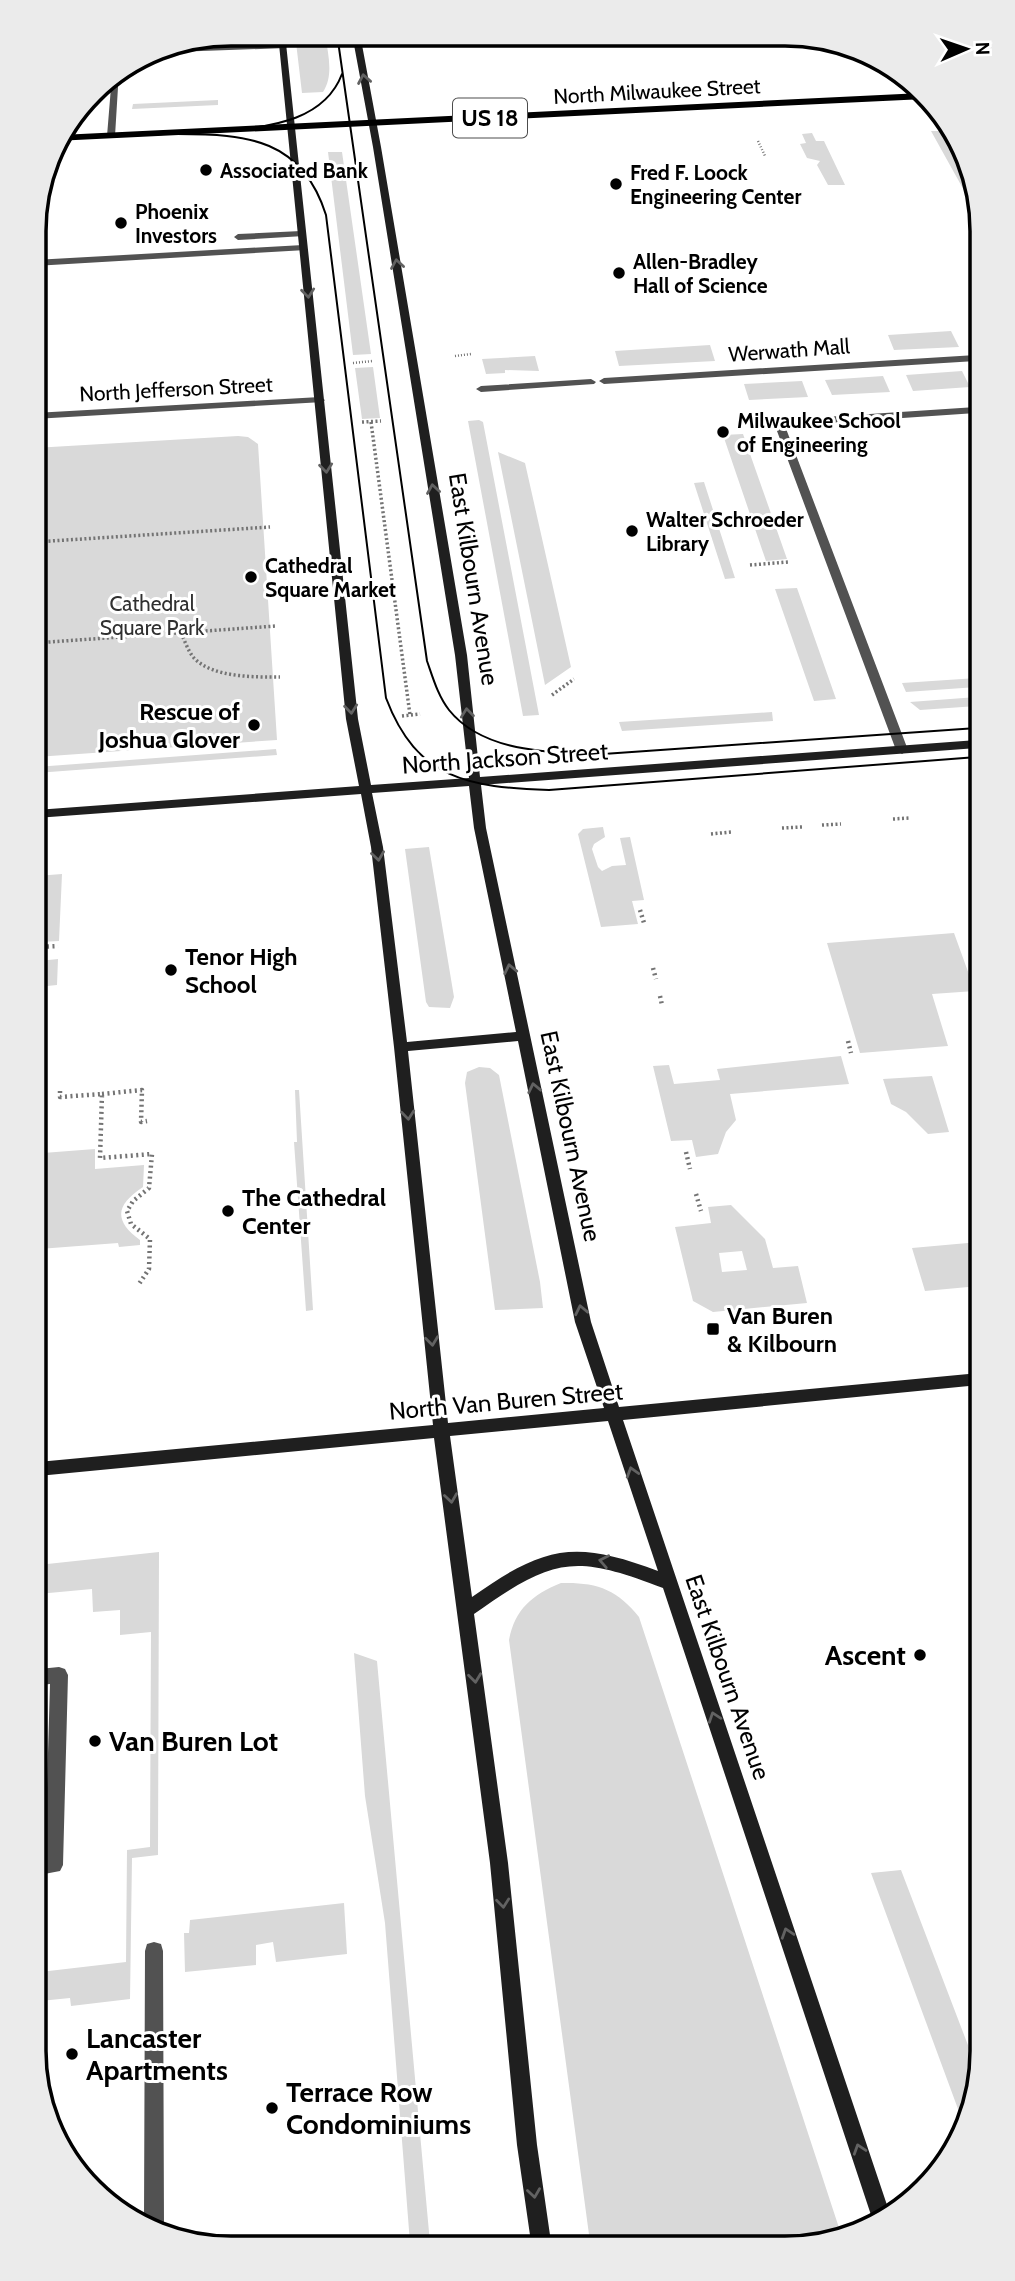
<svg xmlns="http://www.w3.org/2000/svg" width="1015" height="2281" font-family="Cabin,sans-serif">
  <rect width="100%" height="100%" fill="#fff"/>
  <path fill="#d9d9d9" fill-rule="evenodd" d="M295,34H325C328,54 334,75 323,92L302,93Z
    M218,100V105L132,109L133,104Z
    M931,131H940L974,191L966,194Z
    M812,133L816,141H824L845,185H828L817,165L820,161L807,158L800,144L806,143L802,134Z
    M328,152H342L371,354L353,355Z
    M951,331L959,347L894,350L888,335Z
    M710,345L715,361L619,366L615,351Z
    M535,356L539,371L505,370V373L486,374L482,359Z
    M373,367L380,418L362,419L355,368Z
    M962,371L970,387L913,391L906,375Z
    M883,376L890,392L832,395L825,380Z
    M802,381L808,397L749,400L744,384Z
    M479,420L483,422L539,715L523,716L468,421Z
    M743,434L787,559L766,561L723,435Z
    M238,436L248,437L258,444L277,740L36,757L34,448Z
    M498,452L525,463L571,667L545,685Z
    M704,482L735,578L725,579L694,483Z
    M797,588L836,699L814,701L775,589Z
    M977,678V687L906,692L902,683Z
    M977,697V706L920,710L910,702Z
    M772,712L773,721L622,731L619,722Z
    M276,749L277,755L36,773V767Z
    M603,827L605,837L594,844L592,849L598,867L602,871L612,866L626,865L620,838L630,837L644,900L632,901L638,924L601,927L578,834L583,829Z
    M429,847L454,997L450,1008L429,1007L426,1002L405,849Z
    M62,874L59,941L40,942L41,918H36V876Z
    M954,933L975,991L932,994L948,1046L860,1053L827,943Z
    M58,959L57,985L47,986L46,991H36L39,961Z
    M841,1056L849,1084L730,1094L736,1120L726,1132L718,1154L696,1157L692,1140L671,1141L653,1066L669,1065L674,1084L720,1080L717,1069Z
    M479,1067L490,1068L499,1075L540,1282L543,1308L495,1310L465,1083L467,1072Z
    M932,1076L949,1132L928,1134L906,1112L891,1104L883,1079Z
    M295,1090H299L313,1310L306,1311L294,1142H297Z
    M95,1149V1169L144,1165L143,1187C116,1205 113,1220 140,1240V1245L119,1247L118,1243L39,1249L43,1153Z
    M731,1205L765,1239L773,1268L798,1266L807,1303L713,1312L693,1301L675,1227L711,1223L708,1207ZM742,1251L747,1270L722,1272L719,1253Z
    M979,1242V1286L925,1291L912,1248Z
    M159,1552L158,1855L132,1858L130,1999L71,2006L70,1998L40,2001V1972L126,1962L127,1850L150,1847L151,1632L120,1635V1610L93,1612L92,1589L38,1594V1565Z
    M561,1583C596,1582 617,1589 639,1617L842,2237L836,2241L590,2242L509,1640C515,1609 532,1595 561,1583Z
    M354,1653L377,1661L430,2243H410L385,1923L365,1796Z
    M901,1870L979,2074L965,2128L871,1873Z
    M344,1903L347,1954L276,1962L273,1942L256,1945V1965L185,1972L184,1933H189L190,1920Z"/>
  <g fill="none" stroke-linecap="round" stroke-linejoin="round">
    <path stroke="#747474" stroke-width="2.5" stroke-dasharray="1 2" stroke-linecap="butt" d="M758,141L765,156
      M455,356L471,354
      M353,363L373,361"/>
    <path stroke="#747474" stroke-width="3.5" stroke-dasharray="2 2.5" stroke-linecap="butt" d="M362,422L381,421
      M371,422L410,715
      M35,542L270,527
      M750,565L788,562
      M181,633C185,641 188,651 194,658C213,678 255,677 280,677
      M35,643L276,626
      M552,695L574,679
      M402,716L420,714
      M893,819L910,818
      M822,825L841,824
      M782,828L802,827
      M711,834L731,832"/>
    <path stroke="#747474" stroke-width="4.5" stroke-dasharray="2 3.5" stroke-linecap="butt" d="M640,910L644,923
      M36,921V937
      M36,947L58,946
      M653,968L656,979
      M660,996L662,1005
      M848,1041L851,1053
      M60,1091V1097L102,1094L100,1158L152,1154L149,1188L133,1201L127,1211L131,1224L150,1239L149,1269L139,1284
      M102,1094L142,1090L141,1122L147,1121
      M686,1152L690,1169
      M696,1194L701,1211"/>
    <path fill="#525252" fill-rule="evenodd" d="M283,44L287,46L286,48L147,53L153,50Z
      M119,71L115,136L111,138L107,136L112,75Z
      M301,231L304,232V236L238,240L234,237L238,234Z
      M303,245L306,246V250L34,266V260Z
      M976,407V413L785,426L908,750L902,754L896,750L774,423L779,420Z
      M59,1667L65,1669L68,1675L63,1865L60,1871L39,1875V1857H45L50,1684L39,1685V1669Z
      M154,1942L161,1944L163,1951L164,2225L162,2229L144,2220L145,1951L147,1944Z"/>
    <path fill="#525252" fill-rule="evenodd" d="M976,355V361L604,384L599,381L604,378Z
      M591,379L596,382L594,384L481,392L476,389L481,386Z
      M320,397L325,400L323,402L34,419V413Z"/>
    <path fill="#1f1f1f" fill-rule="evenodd" d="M278,34H285L358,719L371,785L469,778L455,655L373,147L352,34H360L381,147L467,655L480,777L977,740V748L481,785L486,828L591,1322L619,1407L979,1373V1385L623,1420L888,2208L872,2218L663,1588C573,1553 553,1558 474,1614L508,1863L537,2145L551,2242H531L517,2145L490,1863L434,1438L38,1476V1462L433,1425L394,1047L371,847L361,794L36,818V810L359,786L346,719ZM469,786L474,828L516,1032L407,1042L383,847L372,793ZM518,1041L575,1322L604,1408L448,1423L408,1051ZM608,1421L658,1571C574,1539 544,1546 472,1597L450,1436Z"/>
    <path fill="#000" fill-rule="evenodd" d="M922,93L925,99L55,141L60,135Z"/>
    <path stroke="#000" stroke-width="2" d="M337,34L427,661C433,678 438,696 449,710C481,750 542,752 589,755L977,728
      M231,131C274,126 325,119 342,74
      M177,134C248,134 302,139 326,215L386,698C417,780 469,787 549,790L977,757
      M56,139L185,133"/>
  </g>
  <defs><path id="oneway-chevron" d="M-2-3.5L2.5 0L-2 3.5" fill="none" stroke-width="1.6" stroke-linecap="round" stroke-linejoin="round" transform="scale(1.75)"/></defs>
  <g stroke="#626262">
    <use href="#oneway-chevron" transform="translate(364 79) rotate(-100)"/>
    <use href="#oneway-chevron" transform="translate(397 264) rotate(-99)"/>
    <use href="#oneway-chevron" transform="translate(308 293) rotate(84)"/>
    <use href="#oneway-chevron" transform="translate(326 468) rotate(84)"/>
    <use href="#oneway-chevron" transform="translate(433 489) rotate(-99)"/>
    <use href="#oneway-chevron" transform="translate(351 709) rotate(84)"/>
    <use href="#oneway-chevron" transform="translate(467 713) rotate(-96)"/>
    <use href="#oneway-chevron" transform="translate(378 856) rotate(82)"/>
    <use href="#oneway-chevron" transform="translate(510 969) rotate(-102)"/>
    <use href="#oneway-chevron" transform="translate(534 1088) rotate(-102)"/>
    <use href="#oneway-chevron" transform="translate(408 1115) rotate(84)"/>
    <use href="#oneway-chevron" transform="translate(581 1310) rotate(-102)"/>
    <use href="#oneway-chevron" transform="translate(432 1341) rotate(83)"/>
    <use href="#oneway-chevron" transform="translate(632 1472) rotate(-107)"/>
    <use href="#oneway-chevron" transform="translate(451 1498) rotate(82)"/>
    <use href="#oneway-chevron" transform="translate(604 1561) rotate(-169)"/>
    <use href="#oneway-chevron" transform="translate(475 1678) rotate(83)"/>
    <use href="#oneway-chevron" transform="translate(714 1717) rotate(-109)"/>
    <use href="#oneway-chevron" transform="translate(503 1903) rotate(84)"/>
    <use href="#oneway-chevron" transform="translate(787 1933) rotate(-108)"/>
    <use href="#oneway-chevron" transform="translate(859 2149) rotate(-108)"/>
    <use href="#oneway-chevron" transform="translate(534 2193) rotate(82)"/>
  </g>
  <g fill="#000" stroke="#fff" stroke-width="2.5">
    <circle cx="206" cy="170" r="7"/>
    <circle cx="616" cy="184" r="7"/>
    <circle cx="121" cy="223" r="7"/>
    <circle cx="619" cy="273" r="7"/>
    <circle cx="723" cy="432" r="7"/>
    <circle cx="632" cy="531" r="7"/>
    <circle cx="251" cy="577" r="7"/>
    <circle cx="254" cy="725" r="7"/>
    <circle cx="171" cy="970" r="7"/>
    <circle cx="228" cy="1211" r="7"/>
    <rect x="706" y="1322" width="14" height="14" rx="3.5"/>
    <circle cx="920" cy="1655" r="7"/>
    <circle cx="95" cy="1741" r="7"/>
    <circle cx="72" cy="2054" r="7"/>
    <circle cx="272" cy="2108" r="7"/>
  </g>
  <g text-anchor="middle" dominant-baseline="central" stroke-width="6" stroke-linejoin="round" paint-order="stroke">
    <g font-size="21" fill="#000" stroke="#fff">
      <text transform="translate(657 91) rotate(-3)">North Milwaukee Street</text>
      <text transform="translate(789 350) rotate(-4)">Werwath Mall</text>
      <text transform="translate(176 389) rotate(-3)">North Jefferson Street</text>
    </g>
    <g font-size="21" font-weight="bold" fill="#000" stroke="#fff" text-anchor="start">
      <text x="220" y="170">Associated Bank</text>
      <text x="630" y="172">Fred F. Loock<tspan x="630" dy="24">Engineering Center</tspan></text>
      <text x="135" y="211">Phoenix<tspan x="135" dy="24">Investors</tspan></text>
      <text x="633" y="261">Allen-Bradley<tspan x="633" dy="24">Hall of Science</tspan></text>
      <text x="737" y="420">Milwaukee School<tspan x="737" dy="24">of Engineering</tspan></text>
      <text x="646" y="519">Walter Schroeder<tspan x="646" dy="24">Library</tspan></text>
      <text x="265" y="565">Cathedral<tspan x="265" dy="24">Square Market</tspan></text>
    </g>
    <g font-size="21" fill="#303030" stroke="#fff">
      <text x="152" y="603">Cathedral<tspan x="152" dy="24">Square Park</tspan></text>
    </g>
    <rect fill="#fff" stroke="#4c4c4c" stroke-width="2" x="453" y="98.5" width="74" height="39" rx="5"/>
    <g font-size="23" font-weight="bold" fill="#000">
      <text x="490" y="118">US 18</text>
    </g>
    <g font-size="24" fill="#000" stroke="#fff">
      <text transform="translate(474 579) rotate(81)">East Kilbourn Avenue</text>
      <text transform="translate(505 758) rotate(-4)">North Jackson Street</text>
      <text transform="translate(571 1136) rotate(78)">East Kilbourn Avenue</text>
      <text transform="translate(506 1401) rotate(-5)">North Van Buren Street</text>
      <text transform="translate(728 1677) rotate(71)">East Kilbourn Avenue</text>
    </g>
    <g font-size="24" font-weight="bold" fill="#000" stroke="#fff" text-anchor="start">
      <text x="240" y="711" text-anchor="end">Rescue of<tspan x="240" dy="28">Joshua Glover</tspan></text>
      <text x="185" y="956">Tenor High<tspan x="185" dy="28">School</tspan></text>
      <text x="242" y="1197">The Cathedral<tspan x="242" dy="28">Center</tspan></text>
      <text x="727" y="1315">Van Buren<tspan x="727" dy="28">&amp; Kilbourn</tspan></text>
    </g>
    <g font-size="28" font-weight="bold" fill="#000" stroke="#fff" text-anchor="start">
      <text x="906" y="1655" text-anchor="end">Ascent</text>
      <text x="109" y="1741">Van Buren Lot</text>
      <text x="86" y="2038">Lancaster<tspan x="86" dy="32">Apartments</tspan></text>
      <text x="286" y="2092">Terrace Row<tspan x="286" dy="32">Condominiums</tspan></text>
    </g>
  </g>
  <path d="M0 0H1015V2281H0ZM231 46H785A185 185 0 0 1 970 231V2051A185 185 0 0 1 785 2236H231A185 185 0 0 1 46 2051V231A185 185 0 0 1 231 46Z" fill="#ebebeb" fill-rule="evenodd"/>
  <path fill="none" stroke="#000" stroke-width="3.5" d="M231 46H785A185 185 0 0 1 970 231V2051A185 185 0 0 1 785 2236H231A185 185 0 0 1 46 2051V231A185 185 0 0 1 231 46Z"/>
  <g transform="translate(966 49) rotate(88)" stroke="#ffffff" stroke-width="5" paint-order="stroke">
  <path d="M0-5L12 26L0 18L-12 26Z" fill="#000000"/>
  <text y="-10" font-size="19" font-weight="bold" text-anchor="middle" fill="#000000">N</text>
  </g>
</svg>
